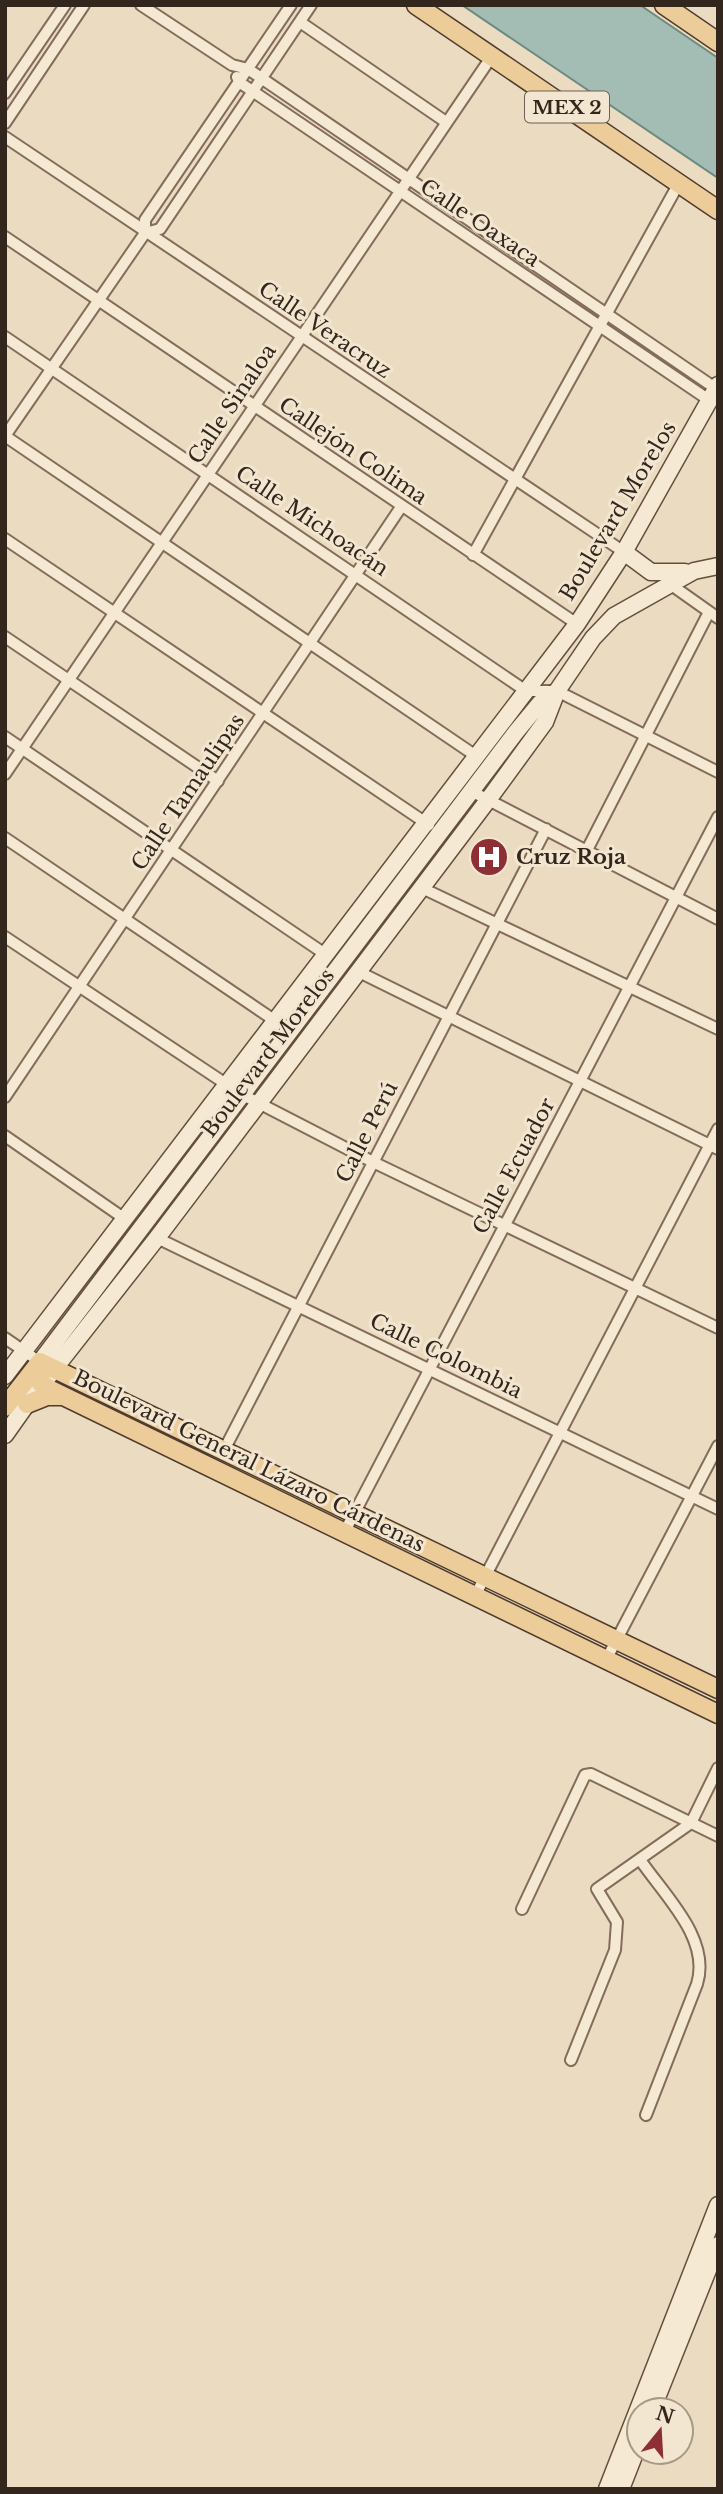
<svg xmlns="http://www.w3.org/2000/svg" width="723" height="2494" font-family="'Libre Baskerville',serif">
  <rect width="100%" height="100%" fill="#ebdbc1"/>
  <path fill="#a3bdb4" stroke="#6b8a80" stroke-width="2" d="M462,5H640L718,58V178Z"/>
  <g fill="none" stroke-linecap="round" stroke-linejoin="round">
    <defs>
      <path id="street" d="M141,5L232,65L248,69L718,390
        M291,5L145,220V233L5,436L476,756
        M300,22L446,122
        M237,77L239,82L709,400H715
        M5,93L65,5
        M5,123L84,5
        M5,137L624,552
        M145,233L160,229L311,5
        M5,237L577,624
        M5,337L526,691H557L718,772
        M5,539L429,825
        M473,555L679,183
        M670,584L718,618
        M5,637L218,781
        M5,737L325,954
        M5,774L492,56
        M473,792L718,919
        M5,838L274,1020
        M587,850L709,612
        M422,888L718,1029
        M5,937L241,1094L373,1162L718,1328
        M357,971L718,1149
        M5,1097L401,507
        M5,1136L125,1219
        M157,1238L718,1509
        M5,1338L40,1362
        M223,1452L546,829
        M344,1533L718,817
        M475,1596L718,1129
        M606,1660L718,1446
        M641,1861C665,1896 711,1939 697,1984L646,2115
        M522,1909L585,1775L591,1774L718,1836
        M571,2060L615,1950L617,1922L597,1889L691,1823L718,1768"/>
      <path id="secondary" d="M624,552L651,572H685
        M40,1362L516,732L540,703L557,691L593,638L614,616L694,571L718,566
        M5,1376L577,624L624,552L718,385
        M48,1377L157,1238L488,800L545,722L557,691
        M5,1435L34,1394
        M652,2410L718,2245
        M607,2489L718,2205
        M621,2489L639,2443"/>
      <path id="primary" d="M416,5L718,210
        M664,5L718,42
        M40,1362L41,1383L49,1389L718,1714
        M40,1362L718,1689
        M27,1404L47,1396H63
        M5,1407L40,1362"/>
    </defs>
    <use href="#street" stroke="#836d5a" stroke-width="14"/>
    <use href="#secondary" stroke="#644e3d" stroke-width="19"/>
    <use href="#primary" stroke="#503c2e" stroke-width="21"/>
    <use href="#street" stroke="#f6e9d3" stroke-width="10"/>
    <use href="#secondary" stroke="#f6e9d3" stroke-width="16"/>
    <use href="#primary" stroke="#eccd9a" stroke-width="18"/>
  </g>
  <defs>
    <symbol id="hospital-disc" viewBox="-11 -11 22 22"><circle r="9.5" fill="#8e2e35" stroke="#f3e6d0"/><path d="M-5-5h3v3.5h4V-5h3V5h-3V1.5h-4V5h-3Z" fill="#fff"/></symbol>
  </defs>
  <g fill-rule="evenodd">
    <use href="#hospital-disc" x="467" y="835" width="44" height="44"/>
  </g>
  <g text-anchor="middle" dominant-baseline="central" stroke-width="6" stroke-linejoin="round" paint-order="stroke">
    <rect fill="#f3e6d0" stroke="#6d6053" stroke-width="2" x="525" y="91.5" width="84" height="31" rx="5"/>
    <g font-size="19" font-weight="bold" fill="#33261d">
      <text x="567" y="107">MEX 2</text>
    </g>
    <g font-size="21" fill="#33261d" stroke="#f3e6d0">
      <text transform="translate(480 223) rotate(34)">Calle Oaxaca</text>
      <text transform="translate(325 330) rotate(34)">Calle Veracruz</text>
      <text transform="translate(232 404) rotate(-56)">Calle Sinaloa</text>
      <text transform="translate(353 451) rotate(34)">Callejón Colima</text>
      <text transform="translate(618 511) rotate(-59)">Boulevard Morelos</text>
      <text transform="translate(312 521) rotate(34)">Calle Michoacán</text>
      <text transform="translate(188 792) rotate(-56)">Calle Tamaulipas</text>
      <text transform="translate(268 1053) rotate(-53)">Boulevard Morelos</text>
      <text transform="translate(367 1132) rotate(-63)">Calle Perú</text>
      <text transform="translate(514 1166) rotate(-62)">Calle Ecuador</text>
      <text transform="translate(446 1356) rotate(26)">Calle Colombia</text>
      <text transform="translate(249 1461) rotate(26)">Boulevard General Lázaro Cárdenas</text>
    </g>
    <g font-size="21" font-weight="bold" fill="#33261d" stroke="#f3e6d0" text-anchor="start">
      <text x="516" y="857">Cruz Roja</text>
    </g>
  </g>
  <rect width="723" height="2494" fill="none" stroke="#33261d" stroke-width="14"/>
  <g transform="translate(660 2431) rotate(18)"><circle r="33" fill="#f3e6d0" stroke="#a69988" stroke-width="2"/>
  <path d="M0-5L12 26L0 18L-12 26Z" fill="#8e2e35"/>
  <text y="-10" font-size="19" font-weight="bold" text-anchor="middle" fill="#33261d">N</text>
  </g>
</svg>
